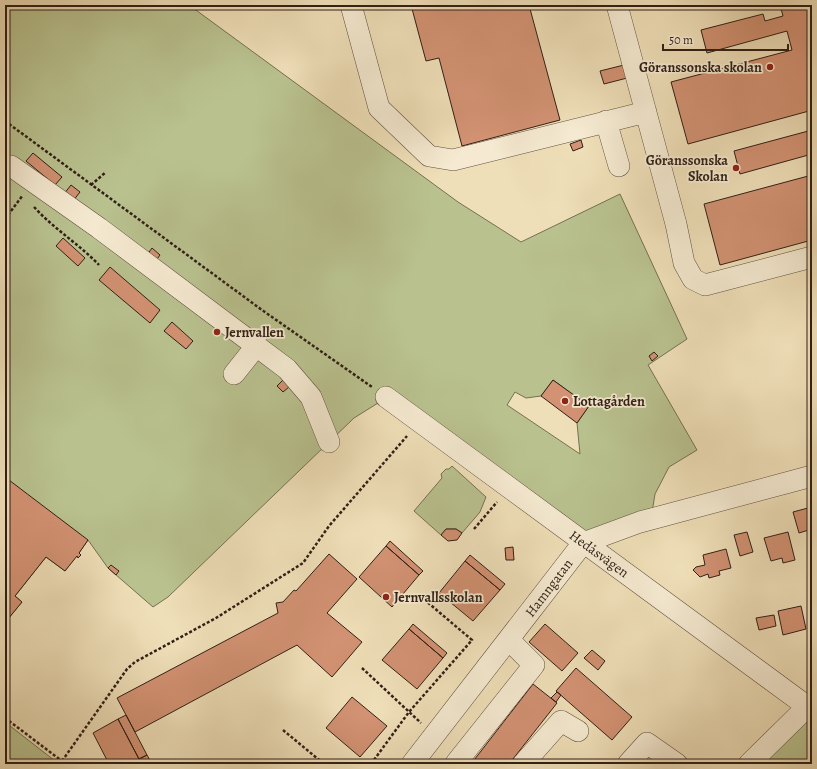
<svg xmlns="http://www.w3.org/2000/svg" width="817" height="769" font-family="Alegreya,serif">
  <rect width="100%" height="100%" fill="#efdfb8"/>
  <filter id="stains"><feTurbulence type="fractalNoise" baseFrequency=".005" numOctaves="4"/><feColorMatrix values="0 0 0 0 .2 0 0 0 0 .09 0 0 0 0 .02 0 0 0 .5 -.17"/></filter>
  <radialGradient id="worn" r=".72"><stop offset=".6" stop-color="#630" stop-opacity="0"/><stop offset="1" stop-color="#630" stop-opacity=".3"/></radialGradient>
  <path fill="#b9c28f" stroke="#747052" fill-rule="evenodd" d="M5,5H189L458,202L521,242L620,194L687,339L648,365L697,450L669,467L655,494L651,519L583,543L386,398L354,418L168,597L153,607L108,568L88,540L79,553L81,555L78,558L76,556L65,571L46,557L15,596L22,602L8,619L5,617ZM553,380L589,406L577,423L580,454L507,405L515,392L526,398L541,396Z
    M452,466L486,497L480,512L462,533L456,529H446L441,535L414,511L442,478L441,474L446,469H449Z
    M805,718L812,725V764H760Z
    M5,722L59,764H5Z"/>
  <path fill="#d29273" stroke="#301f16" d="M411,5H529L560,120L462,146L439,58L426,61Z
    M780,5H812V123L809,111L688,144L671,82L792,50L787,31L707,53L701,30L763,14L765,21L783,16Z
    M628,64L631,77L604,84L600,71Z
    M812,130V154L740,174L734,151Z
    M581,140L583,147L573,151L570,144Z
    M33,153L62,177L55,185L26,161Z
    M812,175V240L720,265L704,204Z
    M71,185L80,192L73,201L64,194Z
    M63,238L85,258L78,266L56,246Z
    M152,248L160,255L155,262L147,255Z
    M110,267L160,310L150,323L99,280Z
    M172,322L193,341L186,349L164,331Z
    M654,352L658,356L652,361L649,356Z
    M283,380L289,387L283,392L277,386Z
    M553,380L589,406L577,423L541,396Z
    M5,477L88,540L79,553L81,555L78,558L77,556L65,571L46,557L15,596L22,602L8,619L5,617Z
    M808,508L812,529L799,533L793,512Z
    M446,529H456L462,533L457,540L448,541L441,535Z
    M747,532L753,552L740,556L734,535Z
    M788,532L795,560L783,563L782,558L771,561L764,538Z
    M390,541L423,571L419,575L386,546Z
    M386,546L419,575L392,607L359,577Z
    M513,547L514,560H506L505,548Z
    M726,549L731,568L719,571L720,575L709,578L708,574L700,577L693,570L696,567L705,565L703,555Z
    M329,554L357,579L327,613L362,642L332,677L297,645L135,732L117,698L278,613L276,603L283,602L294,590L296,591Z
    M470,555L505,584L500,590L465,561Z
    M465,561L500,590L473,621L439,593Z
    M111,565L119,571L116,575L108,568Z
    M801,606L806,629L783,635L778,611Z
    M774,615L776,626L759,630L756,618Z
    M413,624L447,653L443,658L409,629Z
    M545,624L578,653L562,671L529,642Z
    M409,629L443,658L417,689L382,660Z
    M592,650L605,661L598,670L584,658Z
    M576,668L632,717L612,740L556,691Z
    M533,684L557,703L509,764H471Z
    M557,692L561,695L556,702L551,698Z
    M352,697L387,726L360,757L326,728Z
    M126,715L147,755L139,759L118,719Z
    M118,719L139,759L147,755L152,764H109L93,733Z"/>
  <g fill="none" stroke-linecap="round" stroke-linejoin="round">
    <defs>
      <path id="minor" d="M351,5L379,108L429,156L453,160L646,112
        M617,5L676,224L684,263L693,279L705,285L812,257
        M606,121L619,166
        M5,166H11L99,228L287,369L311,397L329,442
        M234,374L257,345
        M386,397L812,710
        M456,763L534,665L509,640
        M412,764L583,543L640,522L812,476
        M523,764L561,721L578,731
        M628,764L647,743L677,764
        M749,764L807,707"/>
    </defs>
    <use href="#minor" stroke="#604f3e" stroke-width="22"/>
    <path stroke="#301f16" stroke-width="2.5" stroke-dasharray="3 2" stroke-linecap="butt" d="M5,121L262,310L372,387
      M91,185L106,172
      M34,207C54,229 79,244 99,265
      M5,219L23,195
      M474,529L497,502
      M362,668L421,723
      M5,718L62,761
      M283,730L324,764
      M66,764L62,761L127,669L135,662L216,618L303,563L329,526L407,436
      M371,764L409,712L472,640L426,601"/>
    <use href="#minor" stroke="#f5ead1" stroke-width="21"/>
  </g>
  <g fill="#8f2418" stroke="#f5ead1" stroke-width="1.5">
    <circle cx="770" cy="67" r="4"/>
    <circle cx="736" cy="168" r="4"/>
    <circle cx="217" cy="332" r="4"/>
    <circle cx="565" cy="401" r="4"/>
    <circle cx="386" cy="597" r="4"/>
  </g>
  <g text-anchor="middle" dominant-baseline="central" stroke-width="3.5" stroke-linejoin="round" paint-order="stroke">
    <g font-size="14" font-weight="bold" fill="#301f16" stroke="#f5ead1" text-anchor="start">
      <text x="762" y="67" text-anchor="end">Göranssonska skolan</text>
      <text x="728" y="160" text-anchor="end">Göranssonska<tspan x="728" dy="16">Skolan</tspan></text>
      <text x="225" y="332">Jernvallen</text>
      <text x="573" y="401">Lottagården</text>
      <text x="394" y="597">Jernvallsskolan</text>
    </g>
    <g font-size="14" fill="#301f16" stroke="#f5ead1">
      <text transform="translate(599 554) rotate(36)">Hedåsvägen</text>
      <text transform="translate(549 588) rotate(-53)">Hamngatan</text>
    </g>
  </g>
  <rect width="817" height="769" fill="none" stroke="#efdfb8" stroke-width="20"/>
  <rect x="6" y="6" width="805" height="757" fill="none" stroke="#301f16" stroke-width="2"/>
  <rect x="10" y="10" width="797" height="749" fill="none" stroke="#301f16"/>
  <path d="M663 44v6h125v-6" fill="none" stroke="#301f16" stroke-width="2"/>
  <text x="669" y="44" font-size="12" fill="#301f16" stroke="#f5ead1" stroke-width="3" paint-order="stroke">50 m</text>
  <rect width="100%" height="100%" filter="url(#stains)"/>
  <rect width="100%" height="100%" fill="url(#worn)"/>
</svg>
